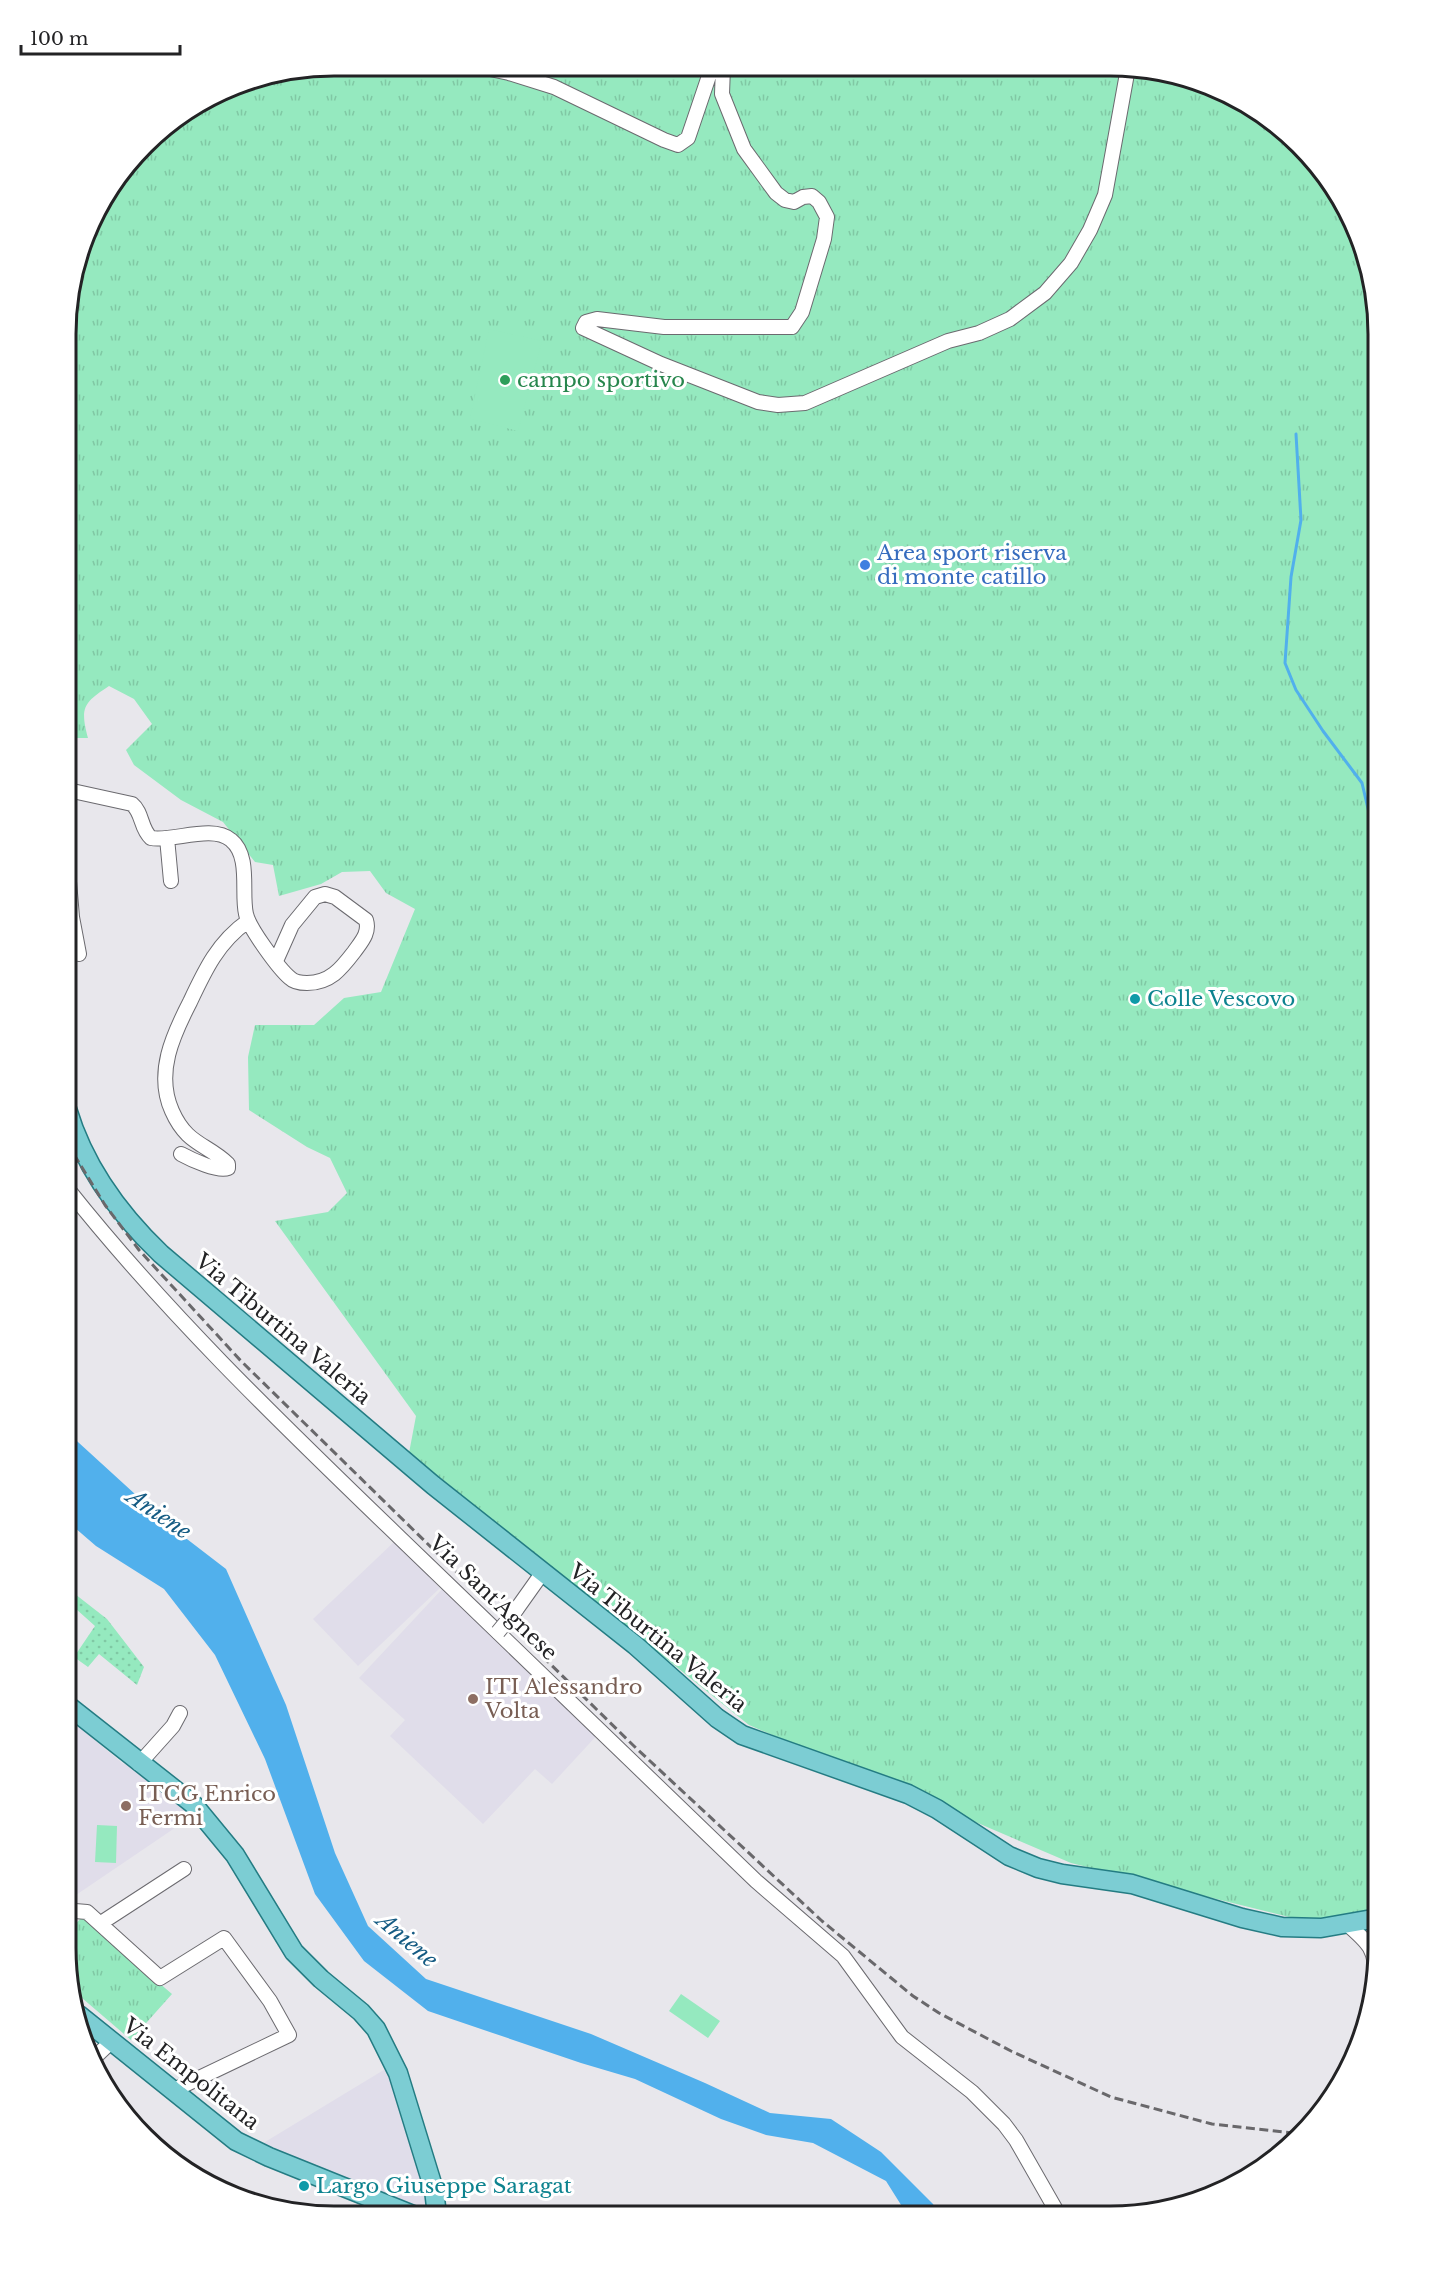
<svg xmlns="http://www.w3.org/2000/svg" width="1445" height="2283" font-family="'Libre Baskerville',serif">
  <defs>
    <pattern id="grass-dots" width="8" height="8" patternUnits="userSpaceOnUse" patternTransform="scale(1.5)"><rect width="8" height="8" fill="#95e9bf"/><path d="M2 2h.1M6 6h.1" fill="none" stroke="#80c8a4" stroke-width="1.8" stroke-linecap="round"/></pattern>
    <pattern id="park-tufts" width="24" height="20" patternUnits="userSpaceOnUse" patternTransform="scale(1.5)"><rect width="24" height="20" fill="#95e9bf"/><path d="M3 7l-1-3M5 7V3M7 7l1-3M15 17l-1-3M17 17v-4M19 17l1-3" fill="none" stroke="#80c8a4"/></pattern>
  </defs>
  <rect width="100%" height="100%" fill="#e8e7ec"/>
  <path fill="#e0ddea" d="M395,1541L440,1588L358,1666L313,1619Z
    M444,1587L600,1732L552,1784L535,1769L483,1824L390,1736L405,1720L359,1678Z
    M66,1716L122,1763L154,1778L194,1815L76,1895L66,1882Z
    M387,2068L431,2201L421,2213L260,2145Z"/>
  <path fill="url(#grass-dots)" d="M66,1587L107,1619L144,1667L137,1685L99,1654L88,1667L74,1657L95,1626L66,1600Z"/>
  <path fill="url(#park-tufts)" d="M335,66L1146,68L1213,87L1274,122L1324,171L1359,232L1379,335L1378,1908L1309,1922L1071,1863L749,1725L409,1453L416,1416L275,1221L328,1212L347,1193L330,1158L307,1147L249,1110L248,1057L255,1025H314L344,998L381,992L415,909L386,893L370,871L342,872L321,884L279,896L273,865L255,862L223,822L181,800L134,765L126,750L152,724L134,699L109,686C83,703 80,708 88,738H69L68,300L94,216L157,133L232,86Z
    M82,1917L172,1994L131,2040L75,1992L66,1948V1934Z"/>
  <path fill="#95e9bf" d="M489,329L542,341L518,431L470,419Z
    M97,1825L117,1826L116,1863L95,1862Z
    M681,1994L720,2021L708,2038L669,2011Z"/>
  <path fill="#51b0ec" d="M67,1432L170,1526L226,1569L286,1705L335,1853L368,1926L426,1979L591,2034L705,2083L770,2113L831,2119L881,2152L933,2204L940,2217L908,2216L886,2181L813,2143L766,2135L721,2119L635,2079L581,2063L428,2011L364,1961L315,1894L265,1759L215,1655L164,1589L96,1546L67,1521Z"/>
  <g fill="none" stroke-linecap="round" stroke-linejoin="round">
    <path stroke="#51b0ec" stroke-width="3" d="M1296,434L1301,520L1291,577L1285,663L1296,690L1323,731L1362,783L1379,856"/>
    <defs>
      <path id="minor" d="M476,66L509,73L554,87L664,140L678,145L688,138L712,67
        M723,67L722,94L744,149L776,193L785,200L794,202L803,197L812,196L819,202L827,217L824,239L802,312L792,327H664L597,319L586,322L583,328L661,364L758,402L778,405L805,403L948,341L979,333L1010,319L1045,293L1071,263L1090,230L1105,195L1128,68
        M68,790L132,804C143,813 140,828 151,838C173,842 212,824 231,840C251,856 241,893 246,914C249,928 279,969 290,978C294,982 301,983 307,983C330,983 341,969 354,952C361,942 370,933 366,920L335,897L325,894L315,897L292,925L276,961
        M167,838L171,881
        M67,858L72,917L79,954
        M181,1154C192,1160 218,1172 228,1168V1164C206,1143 187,1145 172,1111C155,1073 173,1035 190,1002C205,970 218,942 248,921
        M67,1188C167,1314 283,1425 399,1537C518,1652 637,1766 756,1881L843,1956L902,2037L972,2092L1004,2124L1016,2140L1060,2217
        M516,1610L543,1572
        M139,1764L173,1726L180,1713
        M66,1916L75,1911L87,1912L160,1978L224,1938L270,2001L289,2035L172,2091
        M101,1923L184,1869
        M1347,1924C1369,1943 1376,1949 1376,1980
        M92,2060L112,2041"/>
      <path id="major" d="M67,1109C84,1166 118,1213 161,1254L433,1485L635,1645L717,1718L742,1735L908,1794L937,1809L1009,1856L1038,1868L1062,1874L1132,1884L1242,1918L1282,1927L1321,1928L1378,1918
        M66,1704L193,1804L235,1855L294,1952L321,1979L361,2012L376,2029L398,2073L434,2190L437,2215
        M79,2015L236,2141L269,2157L413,2215"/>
    </defs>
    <use href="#minor" stroke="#6b6a6f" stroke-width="16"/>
    <use href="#major" stroke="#247c83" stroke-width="21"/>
    <use href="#minor" stroke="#fff" stroke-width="14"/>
    <use href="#major" stroke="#7ccdd3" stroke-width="18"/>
    <path stroke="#69686b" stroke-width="3" stroke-dasharray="9 4.5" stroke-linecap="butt" d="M67,1143L105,1205L139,1250L241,1361L636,1748L822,1921L913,1996L939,2013L1011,2051L1111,2097L1212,2124L1301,2134"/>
    <defs>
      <path id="minor-bridge" d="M498,1632L516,1610"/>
    </defs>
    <use href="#minor-bridge" stroke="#6b6a6f" stroke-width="16" stroke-linecap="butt"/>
    <use href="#minor-bridge" stroke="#fff" stroke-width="14"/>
  </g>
  <circle fill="#2e9e5b" stroke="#fff" stroke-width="2" cx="505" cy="380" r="6"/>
  <circle fill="#3f7fe0" stroke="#fff" stroke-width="2" cx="865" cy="565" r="6"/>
  <g fill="#0f9aa8" stroke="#fff" stroke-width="2">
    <circle cx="1135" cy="999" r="6"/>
    <circle cx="304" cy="2186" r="6"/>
  </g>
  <g fill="#8d6e63" stroke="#fff" stroke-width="2">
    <circle cx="473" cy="1699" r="6"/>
    <circle cx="126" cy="1806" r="6"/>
  </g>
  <g text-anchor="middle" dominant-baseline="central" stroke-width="6" stroke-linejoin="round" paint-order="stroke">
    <g font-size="21" fill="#27864d" stroke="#fff" text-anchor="start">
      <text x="517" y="380">campo sportivo</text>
    </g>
    <g font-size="21" fill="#366cbe" stroke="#fff" text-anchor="start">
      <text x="877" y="553">Area sport riserva<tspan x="877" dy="24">di monte catillo</tspan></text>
    </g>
    <g font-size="21" fill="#0d838f" stroke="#fff" text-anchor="start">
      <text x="1147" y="999">Colle Vescovo</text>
      <text x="316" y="2186">Largo Giuseppe Saragat</text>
    </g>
    <g font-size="21" fill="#232325" stroke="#fff">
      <text transform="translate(283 1329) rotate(40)">Via Tiburtina Valeria</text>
      <text transform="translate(493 1598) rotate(44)">Via Sant'Agnese</text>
      <text transform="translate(658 1638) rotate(39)">Via Tiburtina Valeria</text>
      <text transform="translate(191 2074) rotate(38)">Via Empolitana</text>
    </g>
    <g font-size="21" fill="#785e54" stroke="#fff" text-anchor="start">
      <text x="485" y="1687">ITI Alessandro<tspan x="485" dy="24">Volta</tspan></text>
      <text x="138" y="1794">ITCG Enrico<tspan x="138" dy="24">Fermi</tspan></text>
    </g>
    <g font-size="22" font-style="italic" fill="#155b83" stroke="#fff">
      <text transform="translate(159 1514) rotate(34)">Aniene</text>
      <text transform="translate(407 1940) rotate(40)">Aniene</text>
    </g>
  </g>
  <path d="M0 0H1445V2283H0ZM334 76H1110A258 258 0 0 1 1368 334V1948A258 258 0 0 1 1110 2206H334A258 258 0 0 1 76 1948V334A258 258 0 0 1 334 76Z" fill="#fff" fill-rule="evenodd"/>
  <path fill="none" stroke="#232325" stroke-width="3" d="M334 76H1110A258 258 0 0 1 1368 334V1948A258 258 0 0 1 1110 2206H334A258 258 0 0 1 76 1948V334A258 258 0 0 1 334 76Z"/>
  <path d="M21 45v9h159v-9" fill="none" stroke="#232325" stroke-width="3"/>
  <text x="30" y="45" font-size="18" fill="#232325" stroke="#ffffff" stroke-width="4.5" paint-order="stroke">100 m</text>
</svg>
